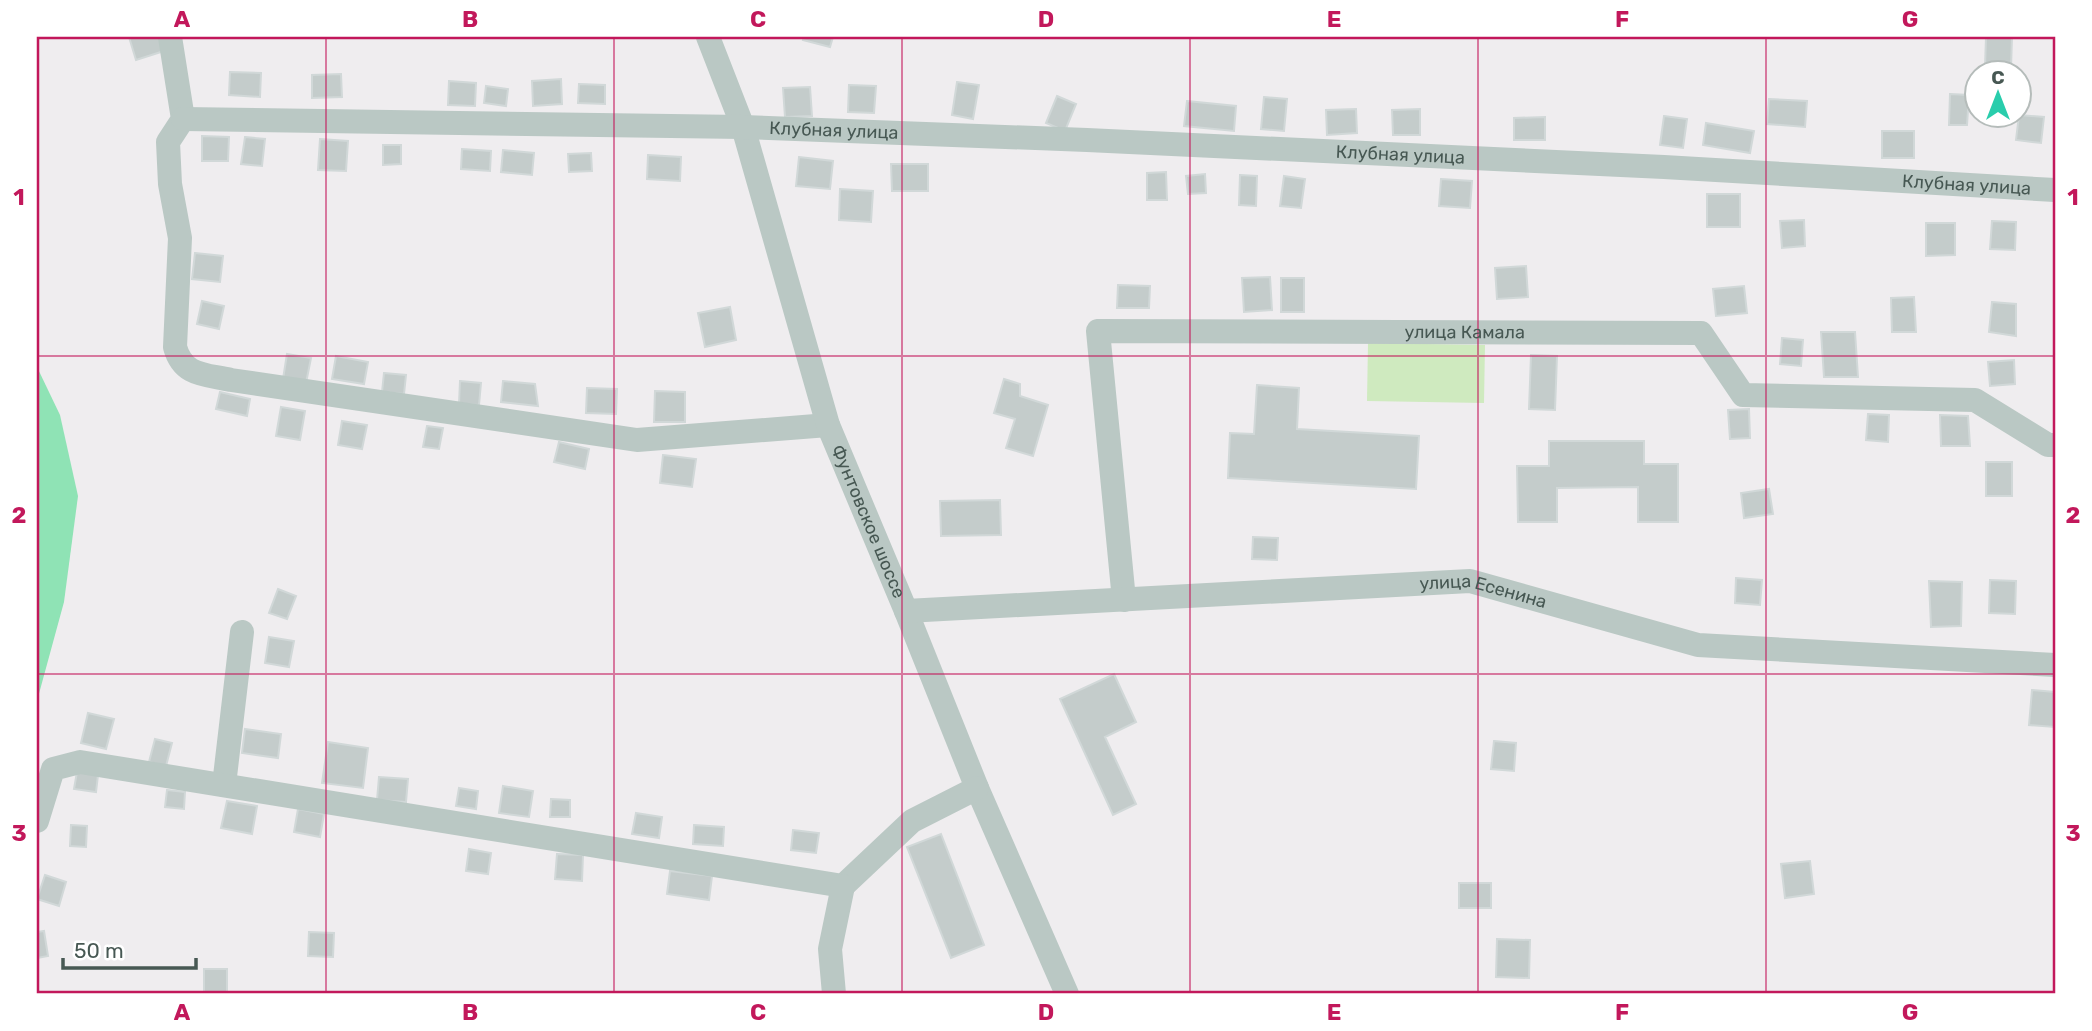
<svg xmlns="http://www.w3.org/2000/svg" width="2092" height="1031" font-family="Rubik,sans-serif">
  <rect width="100%" height="100%" fill="#efedef"/>
  <path fill="#cfeabf" d="M1368,343L1485,345L1484,403L1367,401Z"/>
  <path fill="#8fe3b5" d="M37,367L60,415L78,496L64,602L37,701Z"/>
  <path fill="#c4cccb" stroke="#d1d8d8" stroke-width="2" d="M129,37H163L167,50L136,60Z
    M804,37H833L830,47L803,40Z
    M1986,37H2012L2011,69L1985,67Z
    M230,72L261,73L260,97L229,95Z
    M341,74L342,97L312,98V75Z
    M561,79L562,104L533,106L532,81Z
    M449,81L476,83L475,106L448,105Z
    M957,82L979,85L973,119L952,115Z
    M579,84L605,85V104L578,103Z
    M849,85L876,86L874,113L848,112Z
    M486,86L508,89L506,106L484,103Z
    M810,87L812,116L785,117L783,88Z
    M1950,94L1969,95L1967,125H1949Z
    M1057,96L1076,104L1065,131L1046,123Z
    M1264,97L1287,99L1284,131L1261,129Z
    M1769,99L1807,101L1805,127L1767,124Z
    M1187,101L1236,106L1234,131L1184,126Z
    M1356,109L1357,133L1327,135L1326,110Z
    M1420,109V135H1393L1392,110Z
    M2019,115L2044,117L2041,143L2016,140Z
    M1664,116L1687,119L1683,148L1660,145Z
    M1545,117V140H1514V118Z
    M1706,123L1754,131L1750,153L1703,145Z
    M1882,131H1914V158H1882Z
    M202,136L229,137L228,161H202Z
    M245,137L265,139L262,166L241,164Z
    M320,139L348,141L346,171L318,170Z
    M383,145H401V164L383,165Z
    M462,149L491,151L490,171L461,169Z
    M503,150L534,153L532,175L501,172Z
    M591,153L592,171L569,172L568,154Z
    M648,155L681,157L680,181L647,179Z
    M799,157L833,161L830,189L796,186Z
    M891,164H928V191H892Z
    M1166,172L1167,200H1147V173Z
    M1205,174L1206,193L1188,194L1186,176Z
    M1240,175L1257,176L1256,206L1239,205Z
    M1284,176L1305,179L1301,208L1280,206Z
    M1441,179L1472,181L1470,208L1439,206Z
    M840,189L873,191L871,222L839,220Z
    M1707,194H1740V227H1707Z
    M1804,220L1805,246L1782,248L1780,221Z
    M1992,221L2016,222L2015,250L1990,249Z
    M1926,223H1955V255L1926,256Z
    M195,253L223,256L220,282L192,279Z
    M1526,266L1528,297L1497,299L1495,268Z
    M1270,277L1272,310L1244,312L1242,278Z
    M1281,278H1304V312H1281Z
    M1118,285L1150,286L1149,308H1117Z
    M1744,286L1747,313L1716,316L1713,289Z
    M1914,297L1916,332H1892L1891,298Z
    M202,301L224,306L219,329L197,324Z
    M1992,302L2016,304V336L1989,332Z
    M730,307L736,340L705,347L698,313Z
    M1821,332H1855L1858,377H1824Z
    M1782,338L1803,340L1801,366L1780,364Z
    M287,354L311,358L306,383L283,379Z
    M1531,355L1557,356L1555,410L1529,409Z
    M336,356L368,362L364,384L332,379Z
    M2014,360L2015,384L1990,386L1988,362Z
    M384,373L406,375L404,394L382,392Z
    M1004,379L1020,384V396L1048,405L1033,456L1006,448L1015,419L994,413Z
    M460,381L481,383L479,405L459,404Z
    M503,381L535,384L538,406L501,402Z
    M1257,385L1299,388L1297,429L1419,436L1416,489L1228,478L1230,433L1254,434Z
    M587,388L617,389L616,414L586,413Z
    M655,391L685,392V422H654Z
    M220,392L250,399L247,416L216,409Z
    M281,407L305,411L300,440L276,436Z
    M1749,409L1750,438L1730,439L1728,410Z
    M1868,414L1889,415L1888,442L1866,440Z
    M1940,415L1968,416L1970,446H1941Z
    M342,421L367,425L362,449L338,445Z
    M427,426L443,428L439,449L423,447Z
    M1549,441H1644V464H1678V522H1638V487L1557,488V522H1518L1517,466H1549Z
    M559,442L589,449L585,469L554,462Z
    M663,455L696,459L692,487L660,483Z
    M1986,462H2012V496H1986Z
    M1769,489L1773,514L1744,518L1741,493Z
    M1000,500L1001,535L941,536L940,501Z
    M1253,537L1278,538L1277,560L1252,559Z
    M1736,578L1762,580L1760,605L1735,603Z
    M1990,580L2016,581L2015,614L1989,613Z
    M1929,581L1962,582L1961,626L1931,627Z
    M278,589L296,596L287,619L269,613Z
    M269,637L294,641L289,667L265,663Z
    M1114,674L1136,722L1105,737L1136,804L1113,815L1060,699Z
    M2032,690L2055,692V727L2029,725Z
    M88,713L114,719L106,749L81,743Z
    M245,729L281,734L278,758L242,753Z
    M155,739L172,743L166,766L149,762Z
    M1494,741L1516,743L1514,771L1491,769Z
    M328,742L368,748L363,788L322,783Z
    M77,772L98,775L96,792L74,789Z
    M379,777L408,779L406,802L377,800Z
    M503,786L533,791L529,817L499,813Z
    M459,788L478,791L476,809L456,806Z
    M167,790L185,792L184,809L165,807Z
    M551,799L570,800V817H550Z
    M227,801L257,806L252,834L221,828Z
    M298,809L324,814L320,837L294,832Z
    M636,813L662,817L659,838L632,834Z
    M71,825L87,826L86,847L70,846Z
    M694,825L724,827L723,846L693,844Z
    M793,830L819,833L816,853L791,850Z
    M941,834L984,945L951,958L907,847Z
    M469,849L491,853L488,874L466,871Z
    M557,854L583,855L582,881L555,879Z
    M1810,861L1814,894L1785,898L1781,864Z
    M670,871L712,876L709,900L667,894Z
    M45,875L66,882L59,906L37,899Z
    M1459,883H1491V908H1459Z
    M44,931L48,956L37,958V932Z
    M309,932L334,933L333,957L308,956Z
    M1497,939L1530,940L1529,978L1496,977Z
    M204,969H227V993H204Z"/>
  <g fill="none" stroke-linecap="round" stroke-linejoin="round">
    <g stroke="#bac8c4" stroke-width="24">
      <path d="M170,37L183,119L168,142L170,184L180,238L175,347C183,376 204,374 231,380L637,440L828,425"/>
      <path id="s1" d="M708,37L743,127L828,425L906,611L977,788L1067,994"/>
      <path id="s2" d="M183,119L743,127L1087,140L1664,167L2055,190"/>
      <path id="s3" d="M1124,600L1098,331L1701,333L1743,395L1975,400L2048,445H2055"/>
      <path id="s4" d="M906,611L1470,581L1698,645L2055,665"/>
      <path d="M224,785L242,632"/>
      <path d="M37,821L53,769L80,762L843,886L912,821L977,788"/>
      <path d="M834,994L830,949L843,886"/>
    </g>
  </g>
  <path fill="none" stroke="#c2185b" stroke-width="2" stroke-opacity="0.55" d="M326,37V994M614,37V994M902,37V994M1190,37V994M1478,37V994M1766,37V994M37,356H2055M37,674H2055"/>
  <g text-anchor="middle" dominant-baseline="central" stroke-width="5" stroke-linejoin="round" paint-order="stroke">
    <g font-size="18" fill="#475853" stroke="#fff">
      <text stroke="none"><textPath href="#s2" startOffset="651">Клубная улица</textPath></text>
      <text stroke="none"><textPath href="#s2" startOffset="1218">Клубная улица</textPath></text>
      <text stroke="none"><textPath href="#s2" startOffset="1785">Клубная улица</textPath></text>
      <text stroke="none"><textPath href="#s3" startOffset="637">улица Камала</textPath></text>
      <text stroke="none"><textPath href="#s1" startOffset="511">Фунтовское шоссе</textPath></text>
      <text stroke="none"><textPath href="#s4" startOffset="579">улица Есенина</textPath></text>
    </g>
  </g>
  <rect width="2092" height="1031" fill="none" stroke="#ffffff" stroke-width="77"/>
  <g transform="translate(1998 94)"><circle r="33" fill="#ffffff" stroke="#b5bcba" stroke-width="2"/>
  <path d="M0-5L12 26L0 18L-12 26Z" fill="#29cdac"/>
  <text y="-10" font-size="19" font-weight="bold" text-anchor="middle" fill="#475853">С</text>
  </g>
  <path d="M63 958v10h133v-10" fill="none" stroke="#475853" stroke-width="3.5"/>
  <text x="74" y="958" font-size="21" fill="#475853" stroke="#ffffff" stroke-width="5" paint-order="stroke">50 m</text>
  <rect x="38" y="38" width="2016" height="954" fill="none" stroke="#c2185b" stroke-width="2.5"/>
  <g font-size="23" text-anchor="middle" font-weight="bold" fill="#c2185b">
    <text x="182" y="27">A</text>
    <text x="470" y="27">B</text>
    <text x="758" y="27">C</text>
    <text x="1046" y="27">D</text>
    <text x="1334" y="27">E</text>
    <text x="1622" y="27">F</text>
    <text x="1910" y="27">G</text>
    <text x="19" y="205">1</text>
    <text x="2073" y="205">1</text>
    <text x="19" y="523">2</text>
    <text x="2073" y="523">2</text>
    <text x="19" y="841">3</text>
    <text x="2073" y="841">3</text>
    <text x="182" y="1020">A</text>
    <text x="470" y="1020">B</text>
    <text x="758" y="1020">C</text>
    <text x="1046" y="1020">D</text>
    <text x="1334" y="1020">E</text>
    <text x="1622" y="1020">F</text>
    <text x="1910" y="1020">G</text>
  </g>
</svg>
